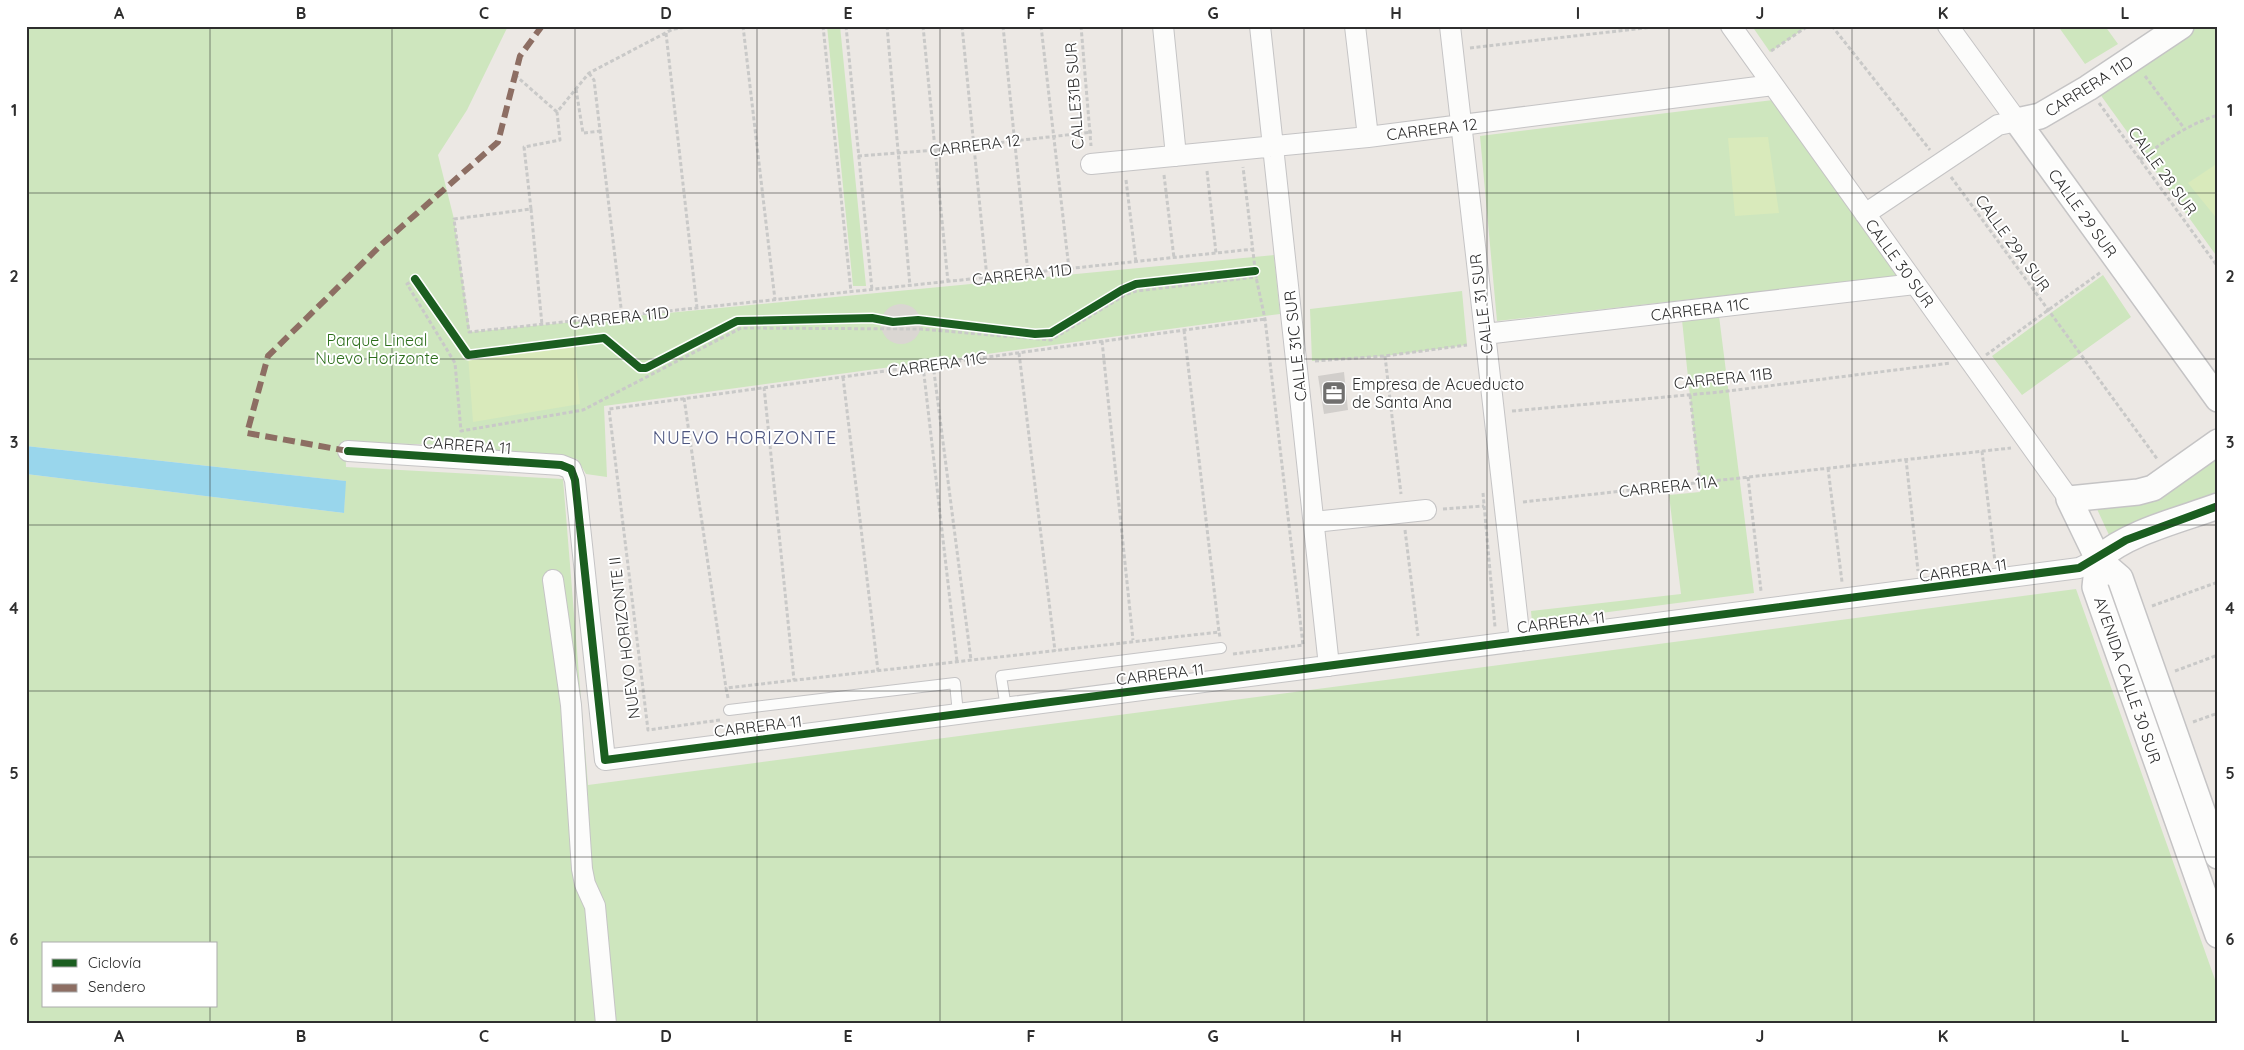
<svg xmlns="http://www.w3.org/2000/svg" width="2244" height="1050" font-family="Quicksand,sans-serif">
  <rect width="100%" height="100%" fill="#ece8e4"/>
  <path fill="#cee6be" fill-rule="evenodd" d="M26,26H508L467,110L438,155L454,219L470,332L1274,255L1280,314L604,406L607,477L586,474L577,459L448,445L345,442L346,467L563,479L588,785L2076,589L2218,988V1024H26V474L344,513L345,481L26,446ZM44,944H216V1006H44Z
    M827,26H840L866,286H853Z
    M1752,26H1808L1770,52Z
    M2058,26H2105L2118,44L2085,64Z
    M2195,26H2218V258L2097,90Z
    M1773,100L1897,276L1497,321L1480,136Z
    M2103,275L2131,317L2022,395L1992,356Z
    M1462,291L1467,345L1385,356L1312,361L1310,309Z
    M1719,316L1754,593L1532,622L1531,611L1681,594L1669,495L1700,492L1682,320Z
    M2218,454V496L2109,535L2097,509L2160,500Z"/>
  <path fill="#d9eabb" d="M1768,137L1779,213L1735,216L1728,138Z
    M2218,163V220L2188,183Z
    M574,342L580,404L473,422L468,355Z"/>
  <path fill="#dad6d2" d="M881 324a20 20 0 1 1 40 0a20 20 0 1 1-40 0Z"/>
  <path fill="#99d6ec" d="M26,446L346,481L344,513L26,474Z"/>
  <path fill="#d1cecb" d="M1344,372L1348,410L1324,414L1318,376Z"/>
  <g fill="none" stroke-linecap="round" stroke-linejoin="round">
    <defs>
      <path id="service" d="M1006,708L1001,676L1221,648
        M729,710L955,683L958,714"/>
      <path id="minor" d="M1163,26L1176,156
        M1260,26L1329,666
        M1355,26L1368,137
        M1450,26L1520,641
        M1731,26L2069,499
        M1091,164L1368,137L1773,85
        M1865,214L1998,125L2017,121L1948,26
        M1485,334L1915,284
        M348,451L561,465L571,469L575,480L605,760L2079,568L2098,559
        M1314,522L1426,510
        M553,580L571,705L582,869L585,884L595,906L606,1024"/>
      <path id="tertiary" d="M2181,26L2088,88L2040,116L2017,121L2218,399
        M2218,442L2153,488L2138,492L2069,499L2098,559L2120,578L2218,856
        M2098,559L2095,587L2218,935
        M2098,559C2128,532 2180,520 2218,506"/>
    </defs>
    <use href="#service" stroke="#c5c4c5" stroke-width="12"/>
    <use href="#minor" stroke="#c5c4c5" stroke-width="22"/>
    <use href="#tertiary" stroke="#c5c4c5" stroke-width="28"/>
    <path stroke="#c9c9c8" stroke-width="3" stroke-dasharray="4 2.5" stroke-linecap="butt" d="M697,26L673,29L589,73L557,112L560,140L524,147L531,209L454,219L469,332L1254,249
      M743,26L775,300
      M823,26L851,292
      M846,26L872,290
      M887,26L910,286
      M923,26L948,282
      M962,26L987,278
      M1003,26L1028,273
      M1041,26L1069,269
      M1081,26L1091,146
      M1832,26L1930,150
      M666,33L697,308
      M1470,48L1661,26
      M1771,51L1808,26
      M589,73L594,80L622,316
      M515,75L557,112
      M2145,76L2184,128
      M576,89L583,133L600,131
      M2099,103L2218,267
      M858,156L936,150L1092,132
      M2140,160C2165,140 2187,125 2218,115
      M1207,171L1216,253
      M1164,175L1174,258
      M1951,177L2158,460
      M1126,180L1136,262
      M531,209L542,325
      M415,279L407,284L455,363L461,431L583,410L741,328L921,329L1051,340L1125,295L1136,291L1256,277L1243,167
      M1184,330L1219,632
      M1102,341L1133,640
      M1019,353L1055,651
      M1986,355L2101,272
      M1385,356L1401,494
      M1315,361L1385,356L1467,345
      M933,364L971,660
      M923,366L957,661
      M843,377L878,671
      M764,387L794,680
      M1690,395L1700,483
      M684,398L726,688
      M1512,411L1720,392L1951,363
      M1982,451L1995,562
      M1906,459L1918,571
      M1828,468L1842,582
      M1748,477L1761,591
      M1483,493L1495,627
      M1523,502L2011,448
      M1443,509L1484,506
      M1405,530L1418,636
      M2152,606L2218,582
      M1233,654L1303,645L1265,319L1256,277
      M2175,671L2218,655
      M728,698L726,688L1219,632L1220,637
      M720,720L648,730L609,409L1265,319
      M2193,722L2218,713"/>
    <use href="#service" stroke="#fcfcfb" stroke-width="10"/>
    <use href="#minor" stroke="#fcfcfb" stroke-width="20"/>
    <use href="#tertiary" stroke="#fcfcfb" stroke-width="25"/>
    <path stroke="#8d6e63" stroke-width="6" stroke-dasharray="12 6" stroke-linecap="butt" d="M348,451L247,433L268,356L382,244L498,142L520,56L542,26"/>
    <defs>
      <path id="cycleway" d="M415,279L468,355L604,338L640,368H646L737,321L872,318L893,322L918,320L1035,334L1051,333L1122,290L1136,284L1255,271
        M348,451L561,465L571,469L575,480L605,760L2079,568L2126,540L2218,506"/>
    </defs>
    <use href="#cycleway" stroke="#fff" stroke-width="11"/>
    <use href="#cycleway" stroke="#1b5e20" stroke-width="8"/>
  </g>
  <path fill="none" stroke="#2e2e2e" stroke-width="1" stroke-opacity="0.55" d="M210,26V944M392,26V1024M575,26V1024M757,26V1024M940,26V1024M1122,26V1024M1304,26V1024M1487,26V1024M1669,26V1024M1852,26V1024M2034,26V1024M26,193H2218M26,359H2218M26,525H2218M26,691H2218M26,857H2218M210,1006V1024"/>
  <defs>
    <symbol id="office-square" viewBox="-11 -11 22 22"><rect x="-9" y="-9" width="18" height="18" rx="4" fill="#706f6e" stroke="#fff"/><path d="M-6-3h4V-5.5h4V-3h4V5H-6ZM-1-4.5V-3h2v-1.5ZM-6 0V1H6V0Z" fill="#fff"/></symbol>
  </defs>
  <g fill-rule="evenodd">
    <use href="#office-square" x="1320" y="379" width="28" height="28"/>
  </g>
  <g text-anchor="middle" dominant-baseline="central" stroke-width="4" stroke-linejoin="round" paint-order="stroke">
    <g font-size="16" fill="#2e2e2e" stroke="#fff">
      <text transform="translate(2089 86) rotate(-32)">CARRERA 11D</text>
      <text transform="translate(1074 96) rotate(-94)">CALLE31B SUR</text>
      <text transform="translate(1432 129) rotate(-7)">CARRERA 12</text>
      <text transform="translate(975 145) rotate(-7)">CARRERA 12</text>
      <text transform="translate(2163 171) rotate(54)">CALLE 28 SUR</text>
      <text transform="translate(2083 213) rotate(54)">CALLE 29 SUR</text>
      <text transform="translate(2013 243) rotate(54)">CALLE 29A SUR</text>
      <text transform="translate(1900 263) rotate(54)">CALLE 30 SUR</text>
      <text transform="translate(1022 274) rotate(-6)">CARRERA 11D</text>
      <text transform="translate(1481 304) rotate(-97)">CALLE 31 SUR</text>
      <text transform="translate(1700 309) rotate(-7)">CARRERA 11C</text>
      <text transform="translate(619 317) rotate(-6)">CARRERA 11D</text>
      <text transform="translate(1295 346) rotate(-96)">CALLE 31C SUR</text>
      <text transform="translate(937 364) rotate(-8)">CARRERA 11C</text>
      <text transform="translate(1723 378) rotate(-6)">CARRERA 11B</text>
      <text transform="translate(467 445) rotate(4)">CARRERA 11</text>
      <text transform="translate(1668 486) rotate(-6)">CARRERA 11A</text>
      <text transform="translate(1963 570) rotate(-8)">CARRERA 11</text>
      <text transform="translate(1561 622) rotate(-7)">CARRERA 11</text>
      <text transform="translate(624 638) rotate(-97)">NUEVO HORIZONTE II</text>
      <text transform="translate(1160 674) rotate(-7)">CARRERA 11</text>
      <text transform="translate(2128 680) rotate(71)">AVENIDA CALLE 30 SUR</text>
      <text transform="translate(758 726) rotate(-7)">CARRERA 11</text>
    </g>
    <g font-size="16" fill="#2c6e1b" stroke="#fff">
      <text x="377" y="340">Parque Lineal<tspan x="377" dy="18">Nuevo Horizonte</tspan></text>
    </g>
    <g font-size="16" fill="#2e2e2e" stroke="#fff" text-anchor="start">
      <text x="1352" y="384">Empresa de Acueducto<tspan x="1352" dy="18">de Santa Ana</tspan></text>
    </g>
    <g font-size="18" letter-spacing="1" fill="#4d5680" stroke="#fff">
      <text x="745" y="437">NUEVO HORIZONTE</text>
    </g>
  </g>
  <rect width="2244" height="1050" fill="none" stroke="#ffffff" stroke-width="55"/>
  <rect x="42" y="942" width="175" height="65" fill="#ffffff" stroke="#ababab"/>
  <rect x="52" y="959" width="25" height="8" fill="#1b5e20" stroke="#ababab"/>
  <text x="88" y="968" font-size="15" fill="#2e2e2e">Ciclovía</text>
  <rect x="52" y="984" width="25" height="8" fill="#8d6e63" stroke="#ababab"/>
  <text x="88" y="992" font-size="15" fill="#2e2e2e">Sendero</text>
  <rect x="28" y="28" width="2188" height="994" fill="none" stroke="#2e2e2e" stroke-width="2"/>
  <g font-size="16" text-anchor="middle" font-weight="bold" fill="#2e2e2e">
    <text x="119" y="19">A</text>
    <text x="301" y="19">B</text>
    <text x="484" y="19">C</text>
    <text x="666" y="19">D</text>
    <text x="848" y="19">E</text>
    <text x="1031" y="19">F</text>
    <text x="1213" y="19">G</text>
    <text x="1396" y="19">H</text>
    <text x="1578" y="19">I</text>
    <text x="1760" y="19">J</text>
    <text x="1943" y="19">K</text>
    <text x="2125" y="19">L</text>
    <text x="14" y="116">1</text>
    <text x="2230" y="116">1</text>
    <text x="14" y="282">2</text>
    <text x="2230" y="282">2</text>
    <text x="14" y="448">3</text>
    <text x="2230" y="448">3</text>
    <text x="14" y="614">4</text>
    <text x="2230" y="614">4</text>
    <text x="14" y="779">5</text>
    <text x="2230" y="779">5</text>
    <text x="14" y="945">6</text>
    <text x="2230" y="945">6</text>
    <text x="119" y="1042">A</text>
    <text x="301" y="1042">B</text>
    <text x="484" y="1042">C</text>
    <text x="666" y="1042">D</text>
    <text x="848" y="1042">E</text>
    <text x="1031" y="1042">F</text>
    <text x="1213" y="1042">G</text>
    <text x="1396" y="1042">H</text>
    <text x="1578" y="1042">I</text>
    <text x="1760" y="1042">J</text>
    <text x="1943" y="1042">K</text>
    <text x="2125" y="1042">L</text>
  </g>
</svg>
